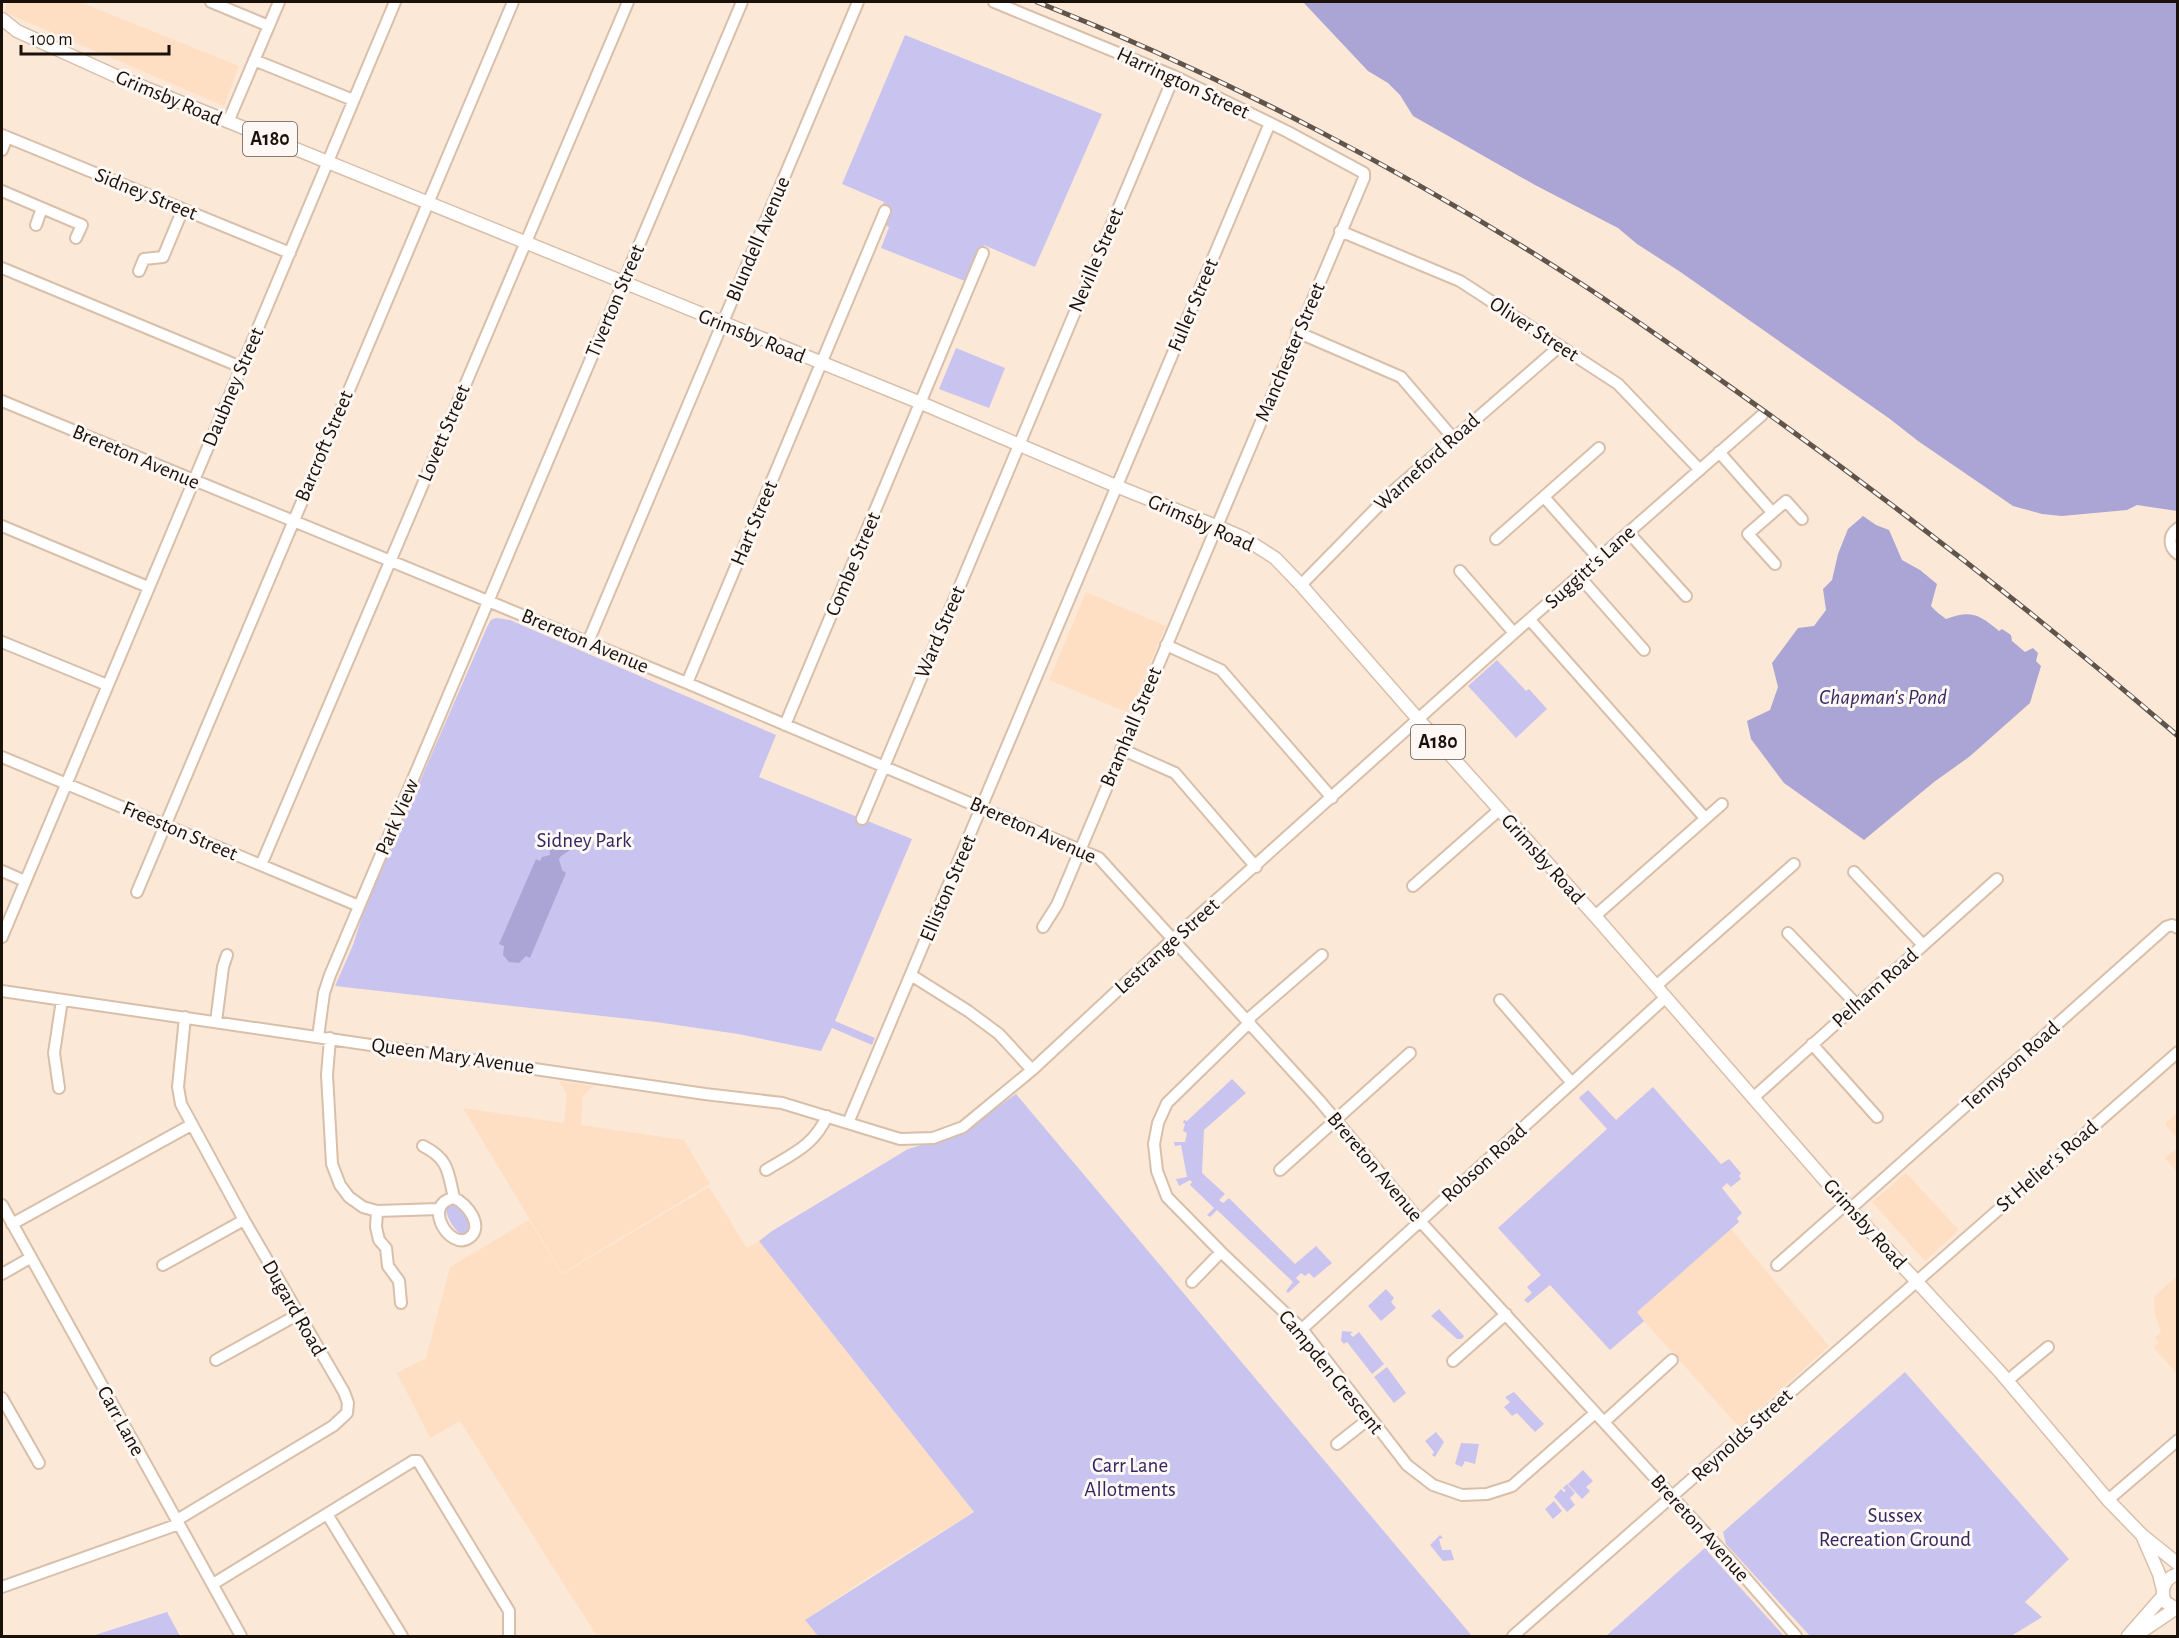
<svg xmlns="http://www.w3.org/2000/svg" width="2179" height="1638" font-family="'Alegreya Sans',sans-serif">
  <rect width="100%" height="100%" fill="#fce8d7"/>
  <path fill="#fedfc4" d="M8,2H80L239,66L224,106L4,12Z
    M1086,592L1166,626L1129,713L1049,680Z
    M559,1081L594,1086L583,1095L581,1125L684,1140L710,1184L562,1273L463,1108L564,1123L567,1094Z
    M1653,1087L1701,1193L1829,1346L1739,1427L1644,1321L1610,1350L1550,1285L1528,1303L1524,1300L1532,1292L1527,1287L1541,1275L1498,1228L1607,1129L1579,1098L1588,1090L1616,1120Z
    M2177,1113V1138L2165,1124Z
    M2177,1148V1172L2165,1158Z
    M1906,1173L1959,1230L1925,1261L1872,1202Z
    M709,1187L747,1248L759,1241L974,1512L873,1574L805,1620L818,1636H597L460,1421L430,1438L397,1373L426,1358L450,1267L529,1220L562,1274Z
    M2177,1276V1374L2153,1347L2159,1343L2155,1337L2161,1332L2155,1314L2154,1297Z"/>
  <path fill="#c9c4ef" d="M905,35L1102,114L1035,267L984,245L965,281L881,248L889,227L875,220L884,202L842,184Z
    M956,348L1005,368L989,408L939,389Z
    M496,618L510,620L776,735L759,777L912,839L835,1021L875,1038L872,1045L832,1028L821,1051L738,1034L656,1022L335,986L353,945L364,910L487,627L491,620Z
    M1497,660L1526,691L1529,689L1547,709L1516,738L1468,686Z
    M1232,1079L1246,1093L1204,1130L1202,1173L1225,1194L1219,1200L1223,1203L1229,1198L1295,1264L1316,1246L1332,1263L1314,1278L1309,1273L1305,1276L1301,1273L1296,1278L1300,1282L1288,1293L1286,1291L1293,1282L1217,1210L1210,1217L1207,1215L1214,1208L1190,1185L1192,1182L1190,1180L1179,1186L1176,1179L1187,1177L1181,1145L1175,1146L1174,1142H1185L1187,1133L1183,1131L1185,1124L1183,1123L1184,1120L1187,1121Z
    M1653,1087L1721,1164L1729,1159L1741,1173L1739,1176L1741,1179L1731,1187L1727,1183L1722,1188L1742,1213L1737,1218L1739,1222L1637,1312L1644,1321L1610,1350L1550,1285L1528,1303L1524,1300L1532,1293L1527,1287L1541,1275L1498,1228L1607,1129L1579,1098L1588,1090L1616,1120Z
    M1016,1094L1472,1636H818L805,1620L974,1512L759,1241L772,1231L908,1149L960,1134Z
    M456,1204L471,1224C469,1251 447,1223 446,1209L450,1205Z
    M1386,1289L1394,1298L1391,1302L1396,1308L1381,1321L1368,1306Z
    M1439,1309L1464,1336L1462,1339H1457L1431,1316Z
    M1342,1331L1353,1332L1350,1334L1353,1337L1359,1332L1384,1364L1372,1374L1347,1342L1344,1344L1341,1341Z
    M1387,1367L1406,1393L1394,1403L1374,1377Z
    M1905,1372L2069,1559L2025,1602L2042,1617L2011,1636H1810L1726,1544L1723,1532Z
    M1514,1392L1544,1424L1535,1432L1517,1413L1512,1416L1504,1407L1510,1402L1505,1397Z
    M1436,1432L1444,1442L1435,1457L1432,1455L1434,1452L1425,1441Z
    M1461,1443L1479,1444L1475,1464L1465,1461L1462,1467L1455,1464Z
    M1583,1470L1593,1481L1586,1487L1590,1491L1582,1499L1568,1484Z
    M1567,1484L1575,1493L1570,1498L1575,1505L1567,1512L1554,1497L1561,1489L1564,1492L1566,1491L1563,1488Z
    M1554,1501L1562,1511L1553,1519L1545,1509Z
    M1440,1535L1443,1538L1439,1539L1442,1550H1451L1454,1560L1443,1561L1430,1545Z
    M1707,1546L1708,1552L1784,1636H1606Z
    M167,1612L180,1636H92Z"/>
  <path fill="#aba5d5" d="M1303,2H2177V511L2137,505L2127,510L2062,516L2042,514L2013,506L1918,441L1890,419L1679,271L1637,244L1618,228L1535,185L1413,116L1400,95L1388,83L1368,71Z
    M1863,516L1876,525L1889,530L1902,560L1920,570L1937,584L1931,606C1935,611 1941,615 1946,619C1970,610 1979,614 1999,631L2002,629L2011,635L2012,641L2025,652L2033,648L2038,653L2036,661L2041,666L2030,703L1969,757L1934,782L1864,840L1784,783L1751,739L1747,721L1770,710L1778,687L1772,663L1798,628L1814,626L1826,610L1823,589L1832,580L1838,554L1848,529Z
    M558,832L568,836L571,843L570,850L561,856L559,859L562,870L566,873L530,958L526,956L519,963L509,962L503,955L504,946L499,944L536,859L540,861L542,857L550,855L549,839Z"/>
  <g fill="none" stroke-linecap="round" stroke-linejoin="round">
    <defs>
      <path id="minor" d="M211,2L269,26
        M994,2L1174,76L1288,132L1364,173V178L1057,905L1043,927
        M254,60L353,100
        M228,122L279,2
        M2,135L290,253
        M2,150L7,137
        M2,191L82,225L76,238
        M36,225L42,208
        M1340,231L1460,281L1618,384L1700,470
        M2,268L241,367
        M139,271L144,259L163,257L183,209
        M1297,332L1401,377L1453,438
        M2,401L687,683L1099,858L1319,1100L1420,1221L1729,1559L1796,1636
        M1719,452L1772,512
        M1544,497L1599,559
        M2,526L148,587
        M2178,528C2168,535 2168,547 2178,554
        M1629,533L1686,596
        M1496,539L1599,448
        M1775,564L1748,534L1786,501L1802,519
        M1460,571L1514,633
        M1579,576L1644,650
        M1301,585L1391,493L1560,346
        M1530,620L1705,818
        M2,642L107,685
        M588,642L858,2
        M1166,645L1221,670L1332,798
        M687,683L885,211
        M785,725L983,253
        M1121,749L1175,773L1256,867
        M2,757L359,906
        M862,819L1174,76
        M261,865L628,2
        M2,871L25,881
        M1854,872L1923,945
        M1413,886L1499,810
        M137,892L513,2
        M1595,916L1722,804
        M1788,933L1857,1005
        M2,937L395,2
        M911,975L968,1011L999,1034L1032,1070
        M1656,986L1794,864
        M2,991L705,1094L782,1103L900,1139L933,1138L963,1127L1032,1070L1173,939L1514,633L1762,415
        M1500,1000L1572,1083
        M1247,1020L1322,955
        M216,1022L223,967L227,955
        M1250,1022L1167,1103L1158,1123L1154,1144L1157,1171L1167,1197L1221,1252L1302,1329L1407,1465L1433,1485L1462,1495L1487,1494L1512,1486L1595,1413
        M318,1037L324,993L330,975L742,2
        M330,1038L327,1075L332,1164L340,1185L349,1197L363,1207L377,1211L439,1209
        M1812,1044L1877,1117
        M59,1088L54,1053L62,1000
        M1753,1098L1997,879
        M848,1123L1270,123
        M423,1146C449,1159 448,1172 454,1198
        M766,1170C792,1154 814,1146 827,1116
        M1280,1170L1410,1053
        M454,1198C467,1203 485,1227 469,1238C450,1251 421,1204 454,1198Z
        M2,1205L241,1636
        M1850,1209L2166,927L2172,925L2178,928
        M377,1211L376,1227L379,1240L386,1248L388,1266L399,1281L401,1303
        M12,1224L191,1125
        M163,1265L244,1220
        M1777,1265L1846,1204
        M2,1274L30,1258
        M1192,1282L1221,1252
        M1302,1329L1666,997
        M216,1360L297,1315
        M1453,1361L1506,1314
        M2007,1381L2048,1347
        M2,1398L39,1463
        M1604,1422L1672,1360
        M1337,1444L1370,1418
        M2108,1500L2178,1440
        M327,1514L402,1636
        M177,1520L333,1426L347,1413L348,1403L344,1392L244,1220L181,1104L178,1087L185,1017
        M213,1584L413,1461H418L509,1611V1636
        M2,1587L179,1524
        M1513,1636L2178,1052"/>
      <path id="major" d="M2,19L17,31L116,76L921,403L1116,486L1216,526L1244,538L1275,558L1301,585L1418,719L1595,916L1850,1209L2000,1372L2108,1500L2142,1535L2178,1564
        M2142,1535L2159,1574L2163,1590
        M2178,1574C2164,1578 2160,1590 2165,1602L2178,1610
        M2128,1636L2163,1596
        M2135,1636L2175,1609"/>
    </defs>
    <use href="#minor" stroke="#d8bfaa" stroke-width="14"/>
    <use href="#major" stroke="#d8bfaa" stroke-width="15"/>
    <use href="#minor" stroke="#fff" stroke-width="10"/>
    <use href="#major" stroke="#fff" stroke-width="12"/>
    <defs>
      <path id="rail" d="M1037,2C1222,75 1410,173 1577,281C1645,325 1709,372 1774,418C1913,518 2048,624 2178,736"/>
    </defs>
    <use href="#rail" stroke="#61554b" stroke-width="5"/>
    <use href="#rail" stroke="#fdf8f4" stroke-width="3" stroke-dasharray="9" stroke-linecap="butt"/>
  </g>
  <g text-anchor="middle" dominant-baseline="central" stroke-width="6" stroke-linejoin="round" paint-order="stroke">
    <g fill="#fdf8f4" stroke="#5d5650" stroke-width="1.5">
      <rect x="243" y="122" width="54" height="34" rx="4.5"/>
      <rect x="1411" y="725" width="54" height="34" rx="4.5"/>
    </g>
    <g font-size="20" font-weight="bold" fill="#19110a">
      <text x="270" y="139">A180</text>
      <text x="1438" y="742">A180</text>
    </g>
    <g font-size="21" fill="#19110a" stroke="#fdf8f4">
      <text transform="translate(1183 83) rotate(25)">Harrington Street</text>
      <text transform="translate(169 98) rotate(23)">Grimsby Road</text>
      <text transform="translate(146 194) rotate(22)">Sidney Street</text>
      <text transform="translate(758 239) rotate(-67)">Blundell Avenue</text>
      <text transform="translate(1096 260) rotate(-67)">Neville Street</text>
      <text transform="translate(615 301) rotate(-67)">Tiverton Street</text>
      <text transform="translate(1193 305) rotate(-67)">Fuller Street</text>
      <text transform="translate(1534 329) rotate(33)">Oliver Street</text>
      <text transform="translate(752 336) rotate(22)">Grimsby Road</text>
      <text transform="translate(1290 352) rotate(-67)">Manchester Street</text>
      <text transform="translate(233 387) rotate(-67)">Daubney Street</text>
      <text transform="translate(444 433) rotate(-67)">Lovett Street</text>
      <text transform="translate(324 446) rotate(-67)">Barcroft Street</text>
      <text transform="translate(136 457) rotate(23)">Brereton Avenue</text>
      <text transform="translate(1427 462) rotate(-42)">Warneford Road</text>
      <text transform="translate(754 523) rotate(-67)">Hart Street</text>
      <text transform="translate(1201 523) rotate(24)">Grimsby Road</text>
      <text transform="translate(853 564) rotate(-67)">Combe Street</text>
      <text transform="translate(1590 567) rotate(-42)">Suggitt's Lane</text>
      <text transform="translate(940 632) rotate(-67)">Ward Street</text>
      <text transform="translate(585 641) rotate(23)">Brereton Avenue</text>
      <text transform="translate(1131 727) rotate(-67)">Bramhall Street</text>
      <text transform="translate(397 817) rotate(-67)">Park View</text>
      <text transform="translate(1033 830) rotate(24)">Brereton Avenue</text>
      <text transform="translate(180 831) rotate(23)">Freeston Street</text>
      <text transform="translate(1543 859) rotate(48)">Grimsby Road</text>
      <text transform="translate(948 888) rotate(-67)">Elliston Street</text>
      <text transform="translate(1167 946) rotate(-42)">Lestrange Street</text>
      <text transform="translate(1875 988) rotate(-42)">Pelham Road</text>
      <text transform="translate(453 1056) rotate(8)">Queen Mary Avenue</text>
      <text transform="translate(2011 1066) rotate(-42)">Tennyson Road</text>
      <text transform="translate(1484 1163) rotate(-42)">Robson Road</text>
      <text transform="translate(2047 1166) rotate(-41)">St Helier's Road</text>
      <text transform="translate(1375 1167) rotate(50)">Brereton Avenue</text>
      <text transform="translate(1865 1224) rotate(48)">Grimsby Road</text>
      <text transform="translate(294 1308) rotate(60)">Dugard Road</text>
      <text transform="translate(1331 1372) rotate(51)">Campden Crescent</text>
      <text transform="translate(121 1421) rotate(61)">Carr Lane</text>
      <text transform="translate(1742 1435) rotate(-42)">Reynolds Street</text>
      <text transform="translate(1700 1528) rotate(48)">Brereton Avenue</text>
    </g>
    <g font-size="21" fill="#342761" stroke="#fdf8f4">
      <text x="584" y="840">Sidney Park</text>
      <text x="1130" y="1465">Carr Lane<tspan x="1130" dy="24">Allotments</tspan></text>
      <text x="1895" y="1515">Sussex<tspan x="1895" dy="24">Recreation Ground</tspan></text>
    </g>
    <g font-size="22" font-style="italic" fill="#372a64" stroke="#fdf8f4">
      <text x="1883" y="697">Chapman's Pond</text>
    </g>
  </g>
  <rect width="2179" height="1638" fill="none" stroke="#19110a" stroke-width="6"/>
  <path d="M21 45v9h148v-9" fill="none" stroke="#19110a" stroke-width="3"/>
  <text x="30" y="45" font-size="18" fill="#19110a" stroke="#fdf8f4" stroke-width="4.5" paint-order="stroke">100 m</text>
</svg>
